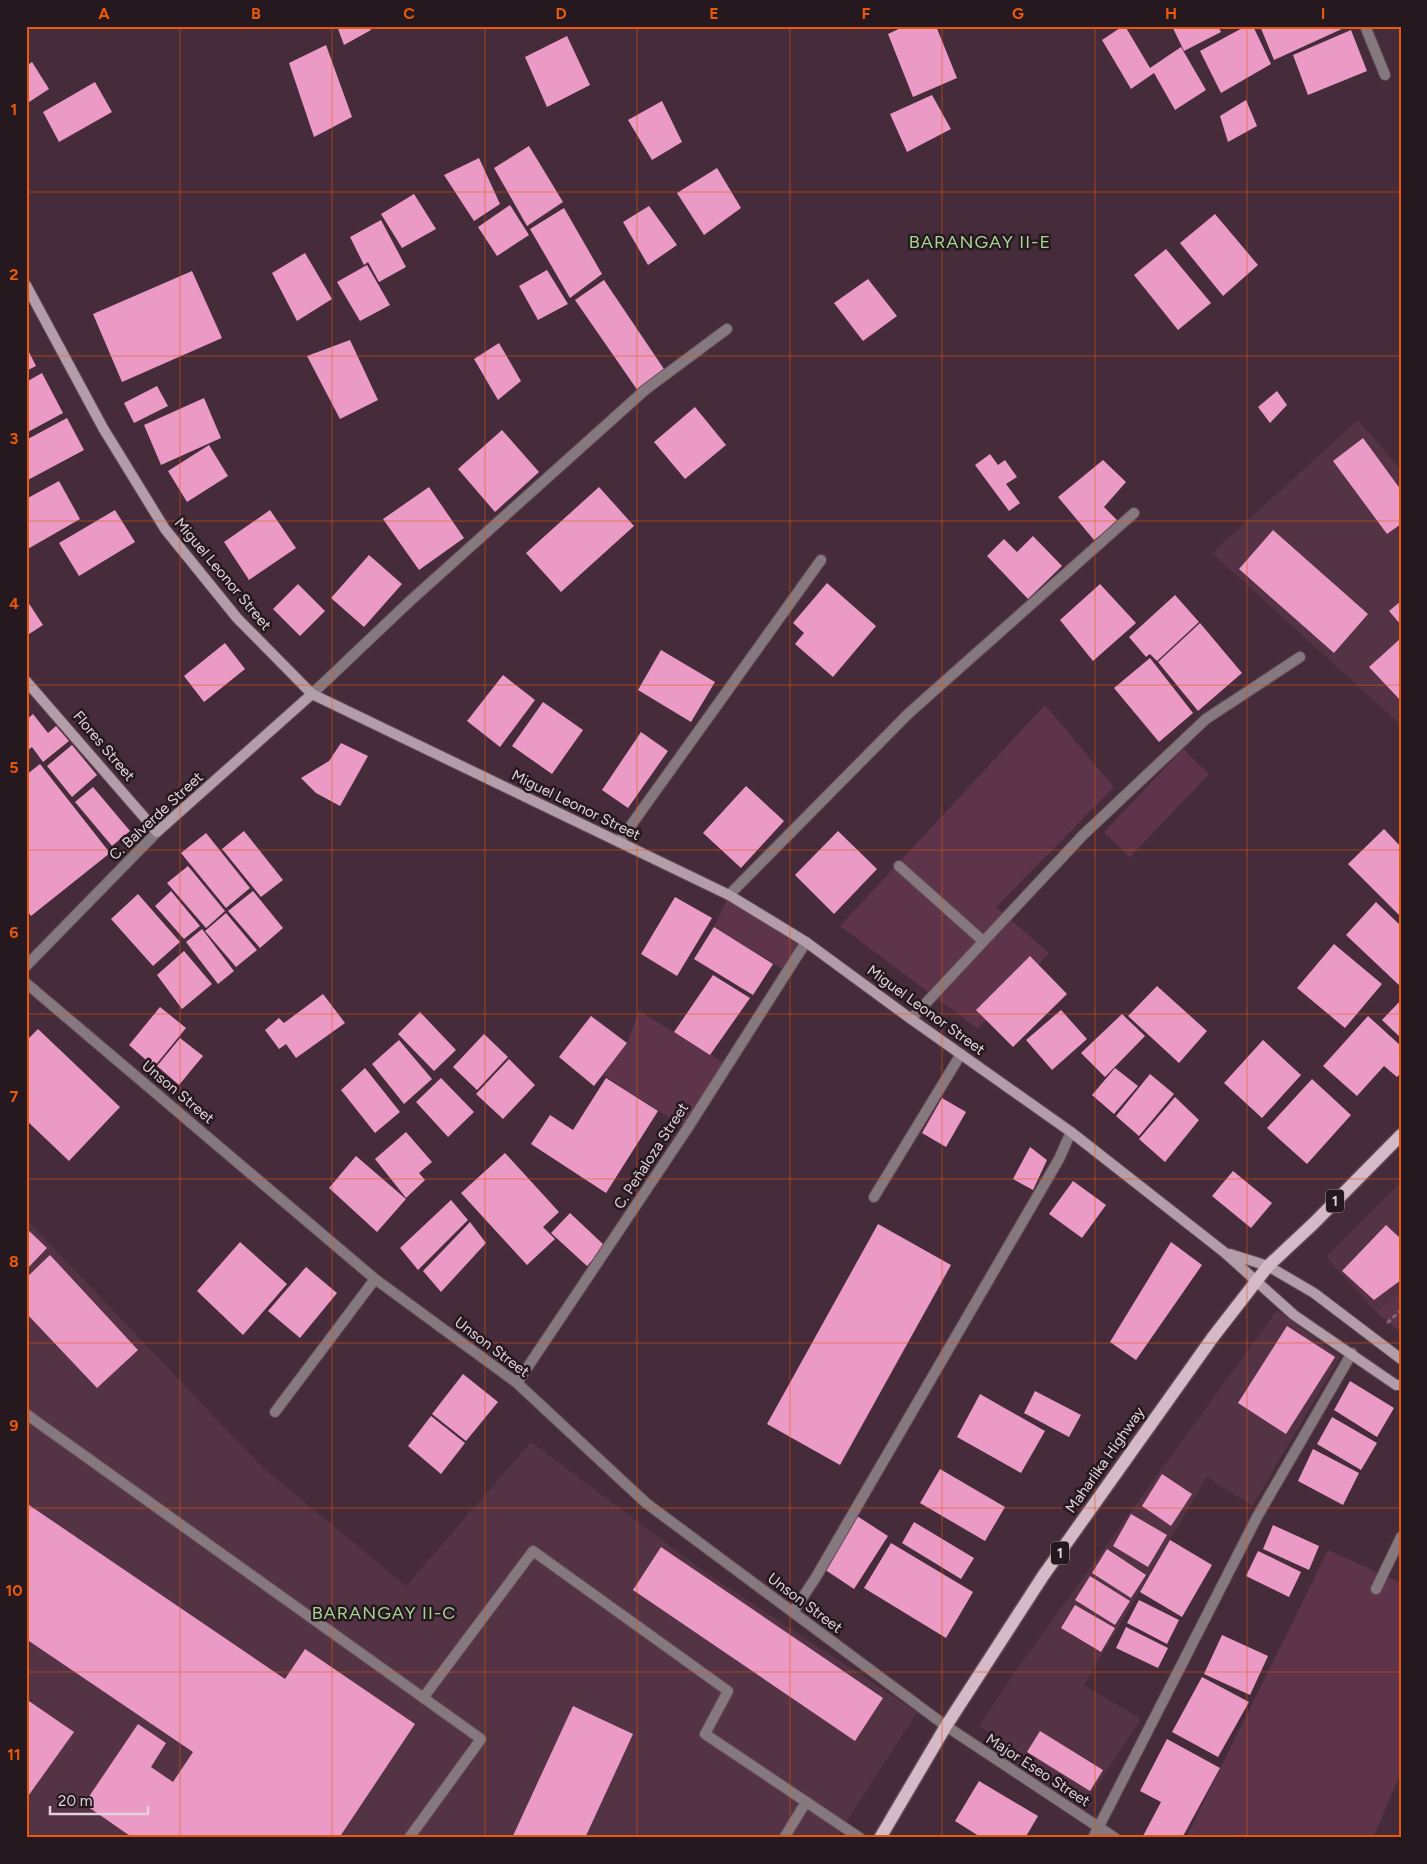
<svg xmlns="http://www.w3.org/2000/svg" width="1427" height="1864" font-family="Figtree,sans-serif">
  <rect width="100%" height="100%" fill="#462c3a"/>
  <path fill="#543345" d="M1358,420L1401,470V725L1212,553Z
    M1401,1182V1292L1376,1312L1326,1257Z
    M26,1219L261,1466L406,1586L531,1442L702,1570L917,1712L836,1838H26Z
    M1277,1310L1340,1357L1252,1506L1207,1477L1084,1685L1141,1719L1087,1800L979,1726L1019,1666Z"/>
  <path fill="#5e344b" d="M1045,705L1114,787L996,907L1049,953L978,1029L840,926Z
    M1183,749L1209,774L1130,857L1104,832Z
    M729,895L806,942L788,972L714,927Z
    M639,1011L726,1064L687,1129L603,1075L627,1043Z
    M1401,1292V1332L1376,1312Z
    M1328,1550L1401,1583V1772L1373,1838H1186Z"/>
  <path fill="#eb9ac6" d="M337,26H369L371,30L344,45Z
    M905,26H936L957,78L913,97L888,34Z
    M1123,26H1125L1150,68L1181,47L1206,90L1175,110L1154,73L1131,89L1102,40Z
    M1172,26H1218L1221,32L1184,51Z
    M1246,26H1253L1271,64L1221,93L1200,51Z
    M1260,26H1343L1344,28L1274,60Z
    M1351,30L1367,71L1308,95L1293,55Z
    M567,36L590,85L547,107L525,57Z
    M326,45L352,117L314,137L289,63Z
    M32,62L49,89L26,104V66Z
    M95,82L112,112L59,142L43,112Z
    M932,95L951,129L907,152L890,114Z
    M1246,100L1257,126L1228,142L1220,116Z
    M662,101L682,142L652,160L628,120Z
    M529,146L563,202L527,226L494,168Z
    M479,158L500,204L474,221L444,175Z
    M717,168L741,208L704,235L677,193Z
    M414,194L436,229L402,248L381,214Z
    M510,205L529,235L497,256L478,227Z
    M649,206L677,245L648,265L623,222Z
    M564,208L602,274L570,298L530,229Z
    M1215,214L1258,265L1223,296L1180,243Z
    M381,220L406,267L379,282L368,262L364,265L350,237Z
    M1166,249L1211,303L1178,330L1134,275Z
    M305,253L332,299L297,321L272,273Z
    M367,265L390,305L360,321L337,282Z
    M547,270L568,304L538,320L519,286Z
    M192,271L222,338L122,382L93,314Z
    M868,279L897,316L863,341L834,303Z
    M604,280L666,372L638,391L575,300Z
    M350,340L378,400L340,419L307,356Z
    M499,343L521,381L498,400L474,359Z
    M26,346L36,366L26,371Z
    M42,373L63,413L26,433V382Z
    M157,386L168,406L134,423L124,403Z
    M1277,391L1287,405L1270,423L1258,407Z
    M204,398L221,438L161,465L144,425Z
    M695,407L726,445L685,479L654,442Z
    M67,418L84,450L26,481V440Z
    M502,430L539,472L495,512L458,469Z
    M1363,438L1401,490V524L1387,534L1333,461Z
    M209,445L228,476L187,502L168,471Z
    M990,454L998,465L1005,460L1017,477L1006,484L1020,503L1009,511L975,465Z
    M1103,460L1126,482L1104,507L1119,522L1094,540L1058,497Z
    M59,481L80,519L26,550V499Z
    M429,487L464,538L419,570L383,519Z
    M599,487L634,526L561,592L526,553Z
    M115,510L135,542L79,576L59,543Z
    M270,510L296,548L249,580L224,542Z
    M1273,530L1368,614L1334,653L1239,569Z
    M1033,536L1062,566L1028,599L987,556L1004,539L1017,552Z
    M369,555L402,584L364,627L331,598Z
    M827,583L876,626L833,677L795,644L804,633L793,623Z
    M298,584L325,611L300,636L273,609Z
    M1100,584L1136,623L1093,661L1060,620Z
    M1175,595L1199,622L1157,661L1150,654L1146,657L1129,637Z
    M26,599L43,625L26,636Z
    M1401,601V625L1389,611Z
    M1200,623L1242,673L1198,711L1158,662Z
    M1401,638V701L1369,667Z
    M225,643L245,669L204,702L184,676Z
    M661,650L715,682L691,722L638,690Z
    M1150,658L1193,713L1159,742L1114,688Z
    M503,675L535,700L500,747L467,721Z
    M543,702L583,730L552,774L512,746Z
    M33,714L48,733L56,726L69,741L43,762L32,747L26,752V720Z
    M641,732L668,751L628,808L602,790Z
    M341,743L368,756L340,806L316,793L301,778L329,761Z
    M72,745L97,775L72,797L47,766Z
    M40,764L110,853L31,916L26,910V775Z
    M746,786L784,821L741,868L703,833Z
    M93,787L130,831L112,846L75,802Z
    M1384,829L1401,847V917L1348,864Z
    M244,831L283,880L261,897L222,849Z
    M838,831L877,869L834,914L795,875Z
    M206,833L250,888L226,908L181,853Z
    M188,866L225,911L206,928L167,883Z
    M171,891L200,926L184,939L155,906Z
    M253,891L283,928L260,948L228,911Z
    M138,894L180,942L153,966L111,919Z
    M675,897L712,918L677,976L641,954Z
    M1376,902L1401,926V987L1346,935Z
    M226,913L257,950L236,967L205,931Z
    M714,927L773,964L753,995L694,959Z
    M202,929L234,971L218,984L186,942Z
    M1334,944L1382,984L1345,1028L1297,988Z
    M184,951L212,984L182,1009L157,975Z
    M1030,956L1067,994L1013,1047L976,1010Z
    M713,975L750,998L710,1055L674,1032Z
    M1157,986L1207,1031L1179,1063L1128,1016Z
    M323,994L345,1023L296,1058L286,1044L279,1049L265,1030L279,1018L284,1023Z
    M1401,1000V1038L1382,1020Z
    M160,1007L186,1028L154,1067L129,1045Z
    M1061,1010L1087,1039L1052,1070L1026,1040Z
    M420,1012L456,1050L434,1071L398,1034Z
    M1122,1014L1145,1036L1105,1077L1081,1053Z
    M591,1016L627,1043L594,1086L559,1057Z
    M1368,1016L1401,1046V1073L1397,1077L1384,1066L1357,1096L1323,1066Z
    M38,1029L120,1107L69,1161L26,1120V1041Z
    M484,1034L508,1057L477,1090L453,1067Z
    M180,1038L203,1056L179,1085L157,1066Z
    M399,1040L432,1079L404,1104L372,1064Z
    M1263,1040L1301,1075L1262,1118L1224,1083Z
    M509,1059L535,1085L503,1119L476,1094Z
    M365,1068L400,1112L375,1133L341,1090Z
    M1115,1068L1138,1086L1114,1114L1092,1095Z
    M1150,1074L1174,1094L1139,1136L1116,1116Z
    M441,1078L474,1112L448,1137L416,1102Z
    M606,1078L658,1111L606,1193L531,1144L550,1115L573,1130Z
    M1312,1079L1351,1115L1307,1164L1267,1128Z
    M1175,1097L1199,1120L1165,1162L1139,1139Z
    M942,1098L966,1112L946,1147L922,1133Z
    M406,1132L432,1162L419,1173L425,1180L406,1198L375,1159Z
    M1030,1147L1047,1160L1033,1190L1013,1179Z
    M505,1153L559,1212L543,1227L555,1239L527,1265L461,1193Z
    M356,1156L406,1199L377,1232L329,1188Z
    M1233,1171L1272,1203L1251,1228L1212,1196Z
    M1073,1181L1106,1205L1082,1238L1049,1214Z
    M451,1200L468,1220L418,1270L400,1248Z
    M570,1213L605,1246L587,1266L551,1233Z
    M470,1222L486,1243L441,1292L423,1271Z
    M878,1224L951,1265L840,1465L767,1424Z
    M1386,1225L1401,1239V1280L1374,1300L1342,1271Z
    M26,1228L47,1248L26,1270Z
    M240,1242L287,1284L243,1335L197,1291Z
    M1171,1242L1202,1265L1136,1360L1110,1342Z
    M50,1255L138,1350L97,1388L26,1313V1278Z
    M306,1267L337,1293L300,1338L268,1311Z
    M1287,1326L1335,1357L1286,1434L1238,1403Z
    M463,1374L498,1402L466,1441L432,1414Z
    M1350,1381L1394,1408L1377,1437L1334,1410Z
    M1035,1391L1081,1415L1069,1437L1024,1413Z
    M980,1394L1045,1431L1021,1473L957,1437Z
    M431,1416L465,1443L441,1474L408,1446Z
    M1332,1417L1377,1443L1361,1470L1317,1444Z
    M1313,1449L1359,1473L1343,1505L1298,1481Z
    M940,1469L1005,1507L985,1541L920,1503Z
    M1162,1474L1192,1494L1171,1526L1142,1506Z
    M26,1503L285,1679L305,1649L415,1724L339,1838H133L84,1804L138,1724L166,1743L151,1767L173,1782L193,1752L26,1639Z
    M1131,1514L1167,1535L1148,1567L1113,1546Z
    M857,1516L888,1536L854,1589L824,1569Z
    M914,1522L974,1558L961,1579L902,1543Z
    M1273,1525L1319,1546L1309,1570L1263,1549Z
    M1170,1540L1212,1565L1182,1617L1140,1592Z
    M891,1543L973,1592L946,1638L864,1588Z
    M661,1547L883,1698L855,1741L633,1590Z
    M1107,1549L1146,1575L1131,1598L1092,1573Z
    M1258,1551L1301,1572L1289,1597L1246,1576Z
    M1090,1576L1130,1601L1115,1625L1075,1600Z
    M1139,1600L1179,1620L1167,1644L1127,1623Z
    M1075,1605L1115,1628L1101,1652L1061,1628Z
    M1126,1627L1168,1648L1158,1668L1116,1648Z
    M1222,1635L1268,1656L1250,1695L1204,1674Z
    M1202,1677L1249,1702L1218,1757L1172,1732Z
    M26,1699L74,1732L26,1799Z
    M573,1706L633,1734L585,1838H512Z
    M1040,1731L1103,1770L1090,1791L1027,1752Z
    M1167,1739L1220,1768L1182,1838H1147L1143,1836L1161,1802L1140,1791Z
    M979,1781L1038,1816L1025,1838H982L955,1821Z"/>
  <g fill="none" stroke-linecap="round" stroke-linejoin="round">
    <defs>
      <path id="lane" d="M619,842L821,560
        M899,866L983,941
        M729,895L909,713L1134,513
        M911,1019L1083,835L1206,719L1300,657
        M874,1197L961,1054
        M275,1412L375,1279
        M26,1414L481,1739L409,1838
        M1376,1589L1401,1537
        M423,1698L533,1551L728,1691L705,1734L860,1838
        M784,1838L806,1802"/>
      <path id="street" d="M1365,26L1385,75
        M312,694L410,601L645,390L727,329
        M26,966L157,832
        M26,983L375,1279L517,1383L646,1503L946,1726L1115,1838
        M517,1383L687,1129L806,942
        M793,1612L816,1577L1059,1159L1071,1132
        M1093,1838L1257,1517L1352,1353"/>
      <path id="secondary" d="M26,285L103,428L165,529L237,618L312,694L729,895L806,942L911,1019L1071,1132L1224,1252L1294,1315L1396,1385H1401
        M26,681L157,832L312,694
        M1230,1254L1268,1266L1314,1293L1401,1359"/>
      <path id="primary" d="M880,1838L946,1726L1043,1576L1213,1337L1268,1266L1314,1223L1401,1135"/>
    </defs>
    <use href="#lane" stroke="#624a57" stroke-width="12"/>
    <use href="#street" stroke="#624a57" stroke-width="12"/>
    <use href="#secondary" stroke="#624a57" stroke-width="12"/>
    <use href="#primary" stroke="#624a57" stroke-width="15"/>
    <path stroke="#7f6874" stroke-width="3" stroke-dasharray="5 2.5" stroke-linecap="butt" d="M1387,1323L1401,1310"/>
    <use href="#lane" stroke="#86787f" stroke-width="10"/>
    <use href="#street" stroke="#86787f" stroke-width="10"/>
    <use href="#secondary" stroke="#b39da8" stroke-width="10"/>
    <use href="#primary" stroke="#d5b9c7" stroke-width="12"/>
  </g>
  <path fill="none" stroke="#e8590c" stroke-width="1" stroke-opacity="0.55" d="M180,26V1838M332,26V1838M485,26V1838M637,26V1838M790,26V1838M942,26V1838M1095,26V1838M1247,26V1838M26,192H1401M26,356H1401M26,521H1401M26,685H1401M26,850H1401M26,1014H1401M26,1179H1401M26,1343H1401M26,1508H1401M26,1672H1401"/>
  <g text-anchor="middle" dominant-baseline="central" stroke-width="5" stroke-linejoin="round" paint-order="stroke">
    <g fill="#25191f" stroke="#a99aa1" stroke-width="1">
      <rect x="1326" y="1189.5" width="18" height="23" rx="4"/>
      <rect x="1051" y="1541.5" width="18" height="23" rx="4"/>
    </g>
    <g font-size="14" font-weight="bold" fill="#e2d1d9">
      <text x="1335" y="1201">1</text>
      <text x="1060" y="1553">1</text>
    </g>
    <g font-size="15" fill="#e2d1d9" stroke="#25191f">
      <text transform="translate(223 574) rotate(50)">Miguel Leonor Street</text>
      <text transform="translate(104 746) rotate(50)">Flores Street</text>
      <text transform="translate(576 805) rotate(26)">Miguel Leonor Street</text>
      <text transform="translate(156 816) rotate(-43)">C. Balverde Street</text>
      <text transform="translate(926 1010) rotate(36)">Miguel Leonor Street</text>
      <text transform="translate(178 1092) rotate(40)">Unson Street</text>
      <text transform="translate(651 1156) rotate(-57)">C. Peñaloza Street</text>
      <text transform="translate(492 1347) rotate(37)">Unson Street</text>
      <text transform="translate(1105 1460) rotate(-55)">Maharlika Highway</text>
      <text transform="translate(805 1603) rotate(37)">Unson Street</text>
      <text transform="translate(1038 1770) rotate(33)">Major Eseo Street</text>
    </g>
    <g font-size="18" letter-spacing="1" fill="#a7d493" stroke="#25191f">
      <text x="980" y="242">BARANGAY II-E</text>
      <text x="384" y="1613">BARANGAY II-C</text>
    </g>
  </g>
  <rect width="1427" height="1864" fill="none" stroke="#25191f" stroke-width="55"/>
  <path d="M50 1806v8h98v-8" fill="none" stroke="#e2d1d9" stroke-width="2.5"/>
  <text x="58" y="1806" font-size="15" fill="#e2d1d9" stroke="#25191f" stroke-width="4" paint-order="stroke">20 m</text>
  <rect x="28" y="28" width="1372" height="1808" fill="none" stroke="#e8590c" stroke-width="2"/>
  <g font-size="16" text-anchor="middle" font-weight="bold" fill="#e8590c">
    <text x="104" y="19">A</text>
    <text x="256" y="19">B</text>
    <text x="409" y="19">C</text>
    <text x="561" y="19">D</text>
    <text x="714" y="19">E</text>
    <text x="866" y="19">F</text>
    <text x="1018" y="19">G</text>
    <text x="1171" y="19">H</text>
    <text x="1323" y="19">I</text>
    <text x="14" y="115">1</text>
    <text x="14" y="280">2</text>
    <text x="14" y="444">3</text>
    <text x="14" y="609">4</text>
    <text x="14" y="773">5</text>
    <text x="14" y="938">6</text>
    <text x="14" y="1102">7</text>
    <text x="14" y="1267">8</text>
    <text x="14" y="1431">9</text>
    <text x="14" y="1596">10</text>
    <text x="14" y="1760">11</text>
  </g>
</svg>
